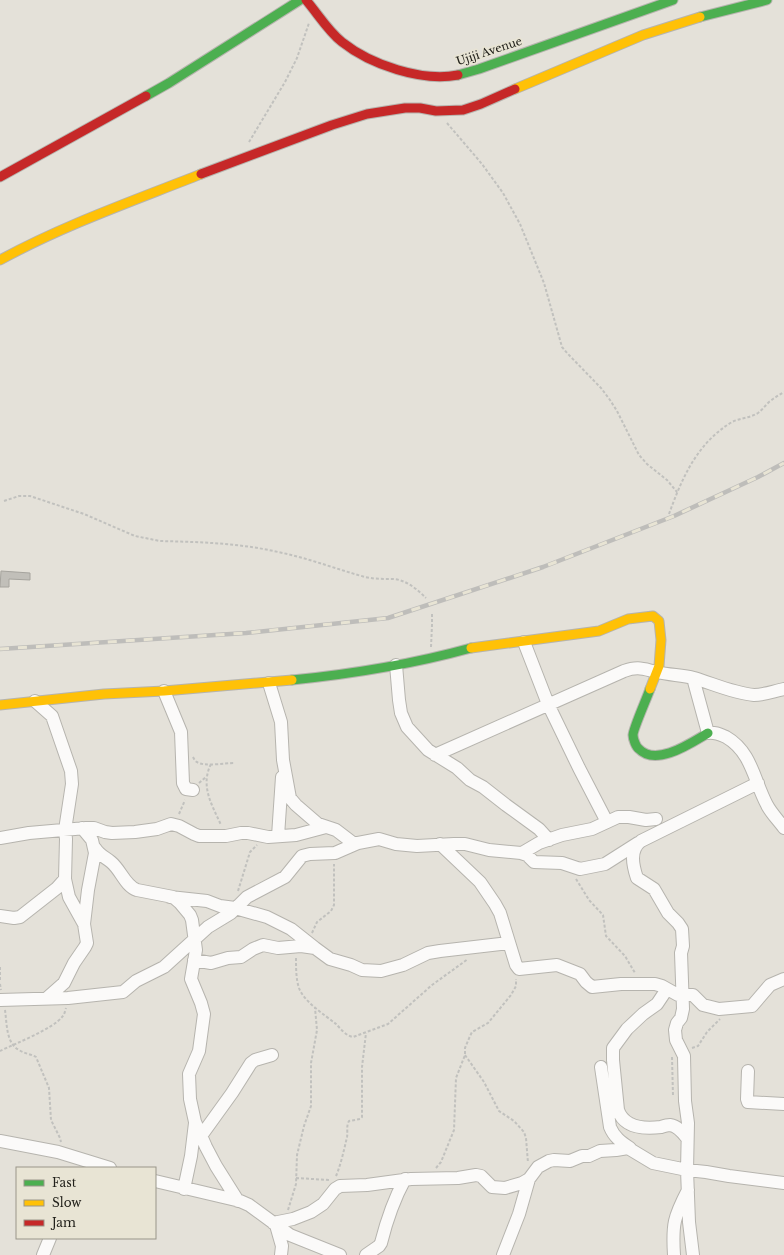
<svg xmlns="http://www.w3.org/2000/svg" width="784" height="1255" font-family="'Libre Baskerville',serif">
  <rect width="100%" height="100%" fill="#e4e1d9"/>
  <path fill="#c1bfb9" stroke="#a6a49e" d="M1,571L30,573V580L9,579V587H0Z"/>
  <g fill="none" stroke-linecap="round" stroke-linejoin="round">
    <defs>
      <path id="street" d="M524,642L548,704L579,768L607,822
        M396,665L399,700L401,713L407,727L428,750L457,768L470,780L483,787L506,805L539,829L549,840
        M693,678L708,733C715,732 719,734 726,737C752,752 754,781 767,805C771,813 779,821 784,828
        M269,683L281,722L283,760L290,798L296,805L318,824L336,830L353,843H358L379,839L396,844L417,846L454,844H465L489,850L521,853L527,855L534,862L562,863L580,869L605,864L638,843
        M164,691L181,732L183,783L186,789L193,790
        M35,701L52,716L71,771L72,784L65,830L66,839L65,879L69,897L84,924
        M435,755L624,671C638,666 643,669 657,672C669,675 682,675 694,678C714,684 733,693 754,695C764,695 774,691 784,689
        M278,836L282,777
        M0,838L29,833L86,828H94L105,832L112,833L135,832L157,829L171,824L179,826L194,834L199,836H226L241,833H248L268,837L296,835L326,827
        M440,844L480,882L495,904L500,913L516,965L519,969L557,965L580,974L586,982L592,987L621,984H655L662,986L678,995H693L703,1005L719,1009L752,1006L770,985L784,979
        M95,848C99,855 105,857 111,862C121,870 125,886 137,890L173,897L180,903L190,915L192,920L196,950L191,979L201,1003L204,1014L199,1051L189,1074L190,1099L195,1122L206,1147L216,1166L238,1201
        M522,853L539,843L562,835L592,829L618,817H629L646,820L656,819
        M170,897L207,901L220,906L235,908L267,917L291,929L315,948L330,959L351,965L362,970L381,971L403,965L428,953L440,951L509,943
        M0,916L14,918L20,917L57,888L65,879
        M194,960L211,963L228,958L241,957L253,949L263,945L278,948L301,946L315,948
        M667,989L657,1004L643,1014L627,1029L613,1048V1060L618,1110C624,1128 645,1129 661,1127C664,1126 667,1125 670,1125C678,1126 683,1133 687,1138
        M47,998L64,983L74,963L85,947L87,943L84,924L88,890L95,853L92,840L82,828
        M0,1000L68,998L123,992L136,981L164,967L208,927L231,913L247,897L285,877L302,856L310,854L335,853L358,843
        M601,1067L610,1127C614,1137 621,1142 630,1148
        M748,1071L747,1099L748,1102L784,1104
        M201,1136L232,1093L251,1063L255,1060L272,1055
        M0,1141L58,1152L110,1168
        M155,1181L240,1201L249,1205L290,1235L340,1255
        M184,1189L191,1156L195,1123
        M273,1223L293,1219L311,1212L323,1204L335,1189L340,1186L367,1185L411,1179L458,1178L476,1175L481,1176L492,1187L505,1188L522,1183L529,1179L538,1167L549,1161L554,1160L570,1161L582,1156H589L600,1151L616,1150L628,1148L653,1163L687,1170L706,1172L729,1176L784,1183
        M276,1225L282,1246L281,1255
        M43,1255L50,1238
        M366,1255L379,1246L381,1243C387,1219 393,1201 405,1179
        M503,1255L519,1214L529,1179
        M674,1255C672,1224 674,1217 688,1190
        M693,1255L689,1222L687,1170L688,1123L685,1101L684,1056L676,1040L675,1030L677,1023L681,1018L683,1009L681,953L683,946L682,929L678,923L668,913L654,889L637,878C633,866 629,850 641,841L758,783"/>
      <path id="fast" d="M700,17L767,0
        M458,75L479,69L673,0
        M146,96L169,83L300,0
        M292,680C352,674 413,664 471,648
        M650,689C647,698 633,729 633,735C633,739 636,747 639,749C656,767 691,743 708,733"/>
      <path id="slow" d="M515,89L643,35L700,17
        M0,260C64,225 133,201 201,174
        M471,648L599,631L628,619L653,616L659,621L661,640L659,666L650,689
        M0,705L104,694L164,691L292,680"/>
      <path id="jam" d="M306,0C318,14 328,31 342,42C371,65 422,82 458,75
        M201,174L332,125L367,114L405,108H420L436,111L463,110L481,104L515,89
        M0,177L146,96"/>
    </defs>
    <use href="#street" stroke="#b6b4ae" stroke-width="14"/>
    <use href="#fast" stroke="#b6b4ae" stroke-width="11"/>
    <use href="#slow" stroke="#b6b4ae" stroke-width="11"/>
    <use href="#jam" stroke="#b6b4ae" stroke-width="11"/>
    <path stroke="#c1c1be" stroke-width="2" stroke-dasharray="3 2" stroke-linecap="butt" d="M447,123L482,164L503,193L520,224L544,283L562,347L567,353L601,388L610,400L617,411L639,455L647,464L667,480L677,492
      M249,142L285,82L297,58L309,23
      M4,501L19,496H30L84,514L135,536L160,541C199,542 239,543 278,552C308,558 336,569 365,577C374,579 383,579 392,579C405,579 417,589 426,598
      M669,514C682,478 697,443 732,422C740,418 750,418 758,413C762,410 765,406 769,402C774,398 779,395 784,392
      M431,647L432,625V613
      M193,757C194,759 195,761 197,762C203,767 226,763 234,763
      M211,764C200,786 212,805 221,825
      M199,783L206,777
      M179,814L185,800
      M576,879L589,900L603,915L606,936L625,956L635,973
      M238,891L250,852L257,845
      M312,933L317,922L331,911L334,905V864
      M296,958C296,968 296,979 299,988C304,1002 325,1015 336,1024C341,1029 346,1036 353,1037L388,1024L432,985L468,959
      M0,967V981
      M0,984L1,990
      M5,1010C7,1024 6,1043 19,1050C25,1054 31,1054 36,1057L49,1088L51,1120L60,1138L61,1142
      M692,1048L698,1046L707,1032L720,1019
      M0,1051C14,1044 53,1029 62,1017C64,1015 65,1012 66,1008
      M465,1055L484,1082L499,1111L514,1121L524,1132L526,1138L528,1163
      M672,1057L673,1096
      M436,1168L441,1162L454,1130L456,1078L465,1055V1048L470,1036L472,1032L488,1023L511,995L516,986V979
      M336,1176C341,1164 344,1150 347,1137C348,1132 346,1126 349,1121L360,1119L362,1117V1067L366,1033
      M296,1178L329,1180
      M288,1210L296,1184L297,1155L304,1126L311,1106V1063L317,1030L315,1008"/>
    <use href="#street" stroke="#fbfaf9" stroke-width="12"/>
    <use href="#fast" stroke="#4caf50" stroke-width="9"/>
    <use href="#slow" stroke="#ffc107" stroke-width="9"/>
    <use href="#jam" stroke="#c62828" stroke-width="9"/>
    <defs>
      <path id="rail" d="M0,649L246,633L388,618L543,567L674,516L758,477L784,463"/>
    </defs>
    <use href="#rail" stroke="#bebdba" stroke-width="4.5"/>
    <use href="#rail" stroke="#e8e4d4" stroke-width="3" stroke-dasharray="9" stroke-linecap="butt"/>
  </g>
  <g text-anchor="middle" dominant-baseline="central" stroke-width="3.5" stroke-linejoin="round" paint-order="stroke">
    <g font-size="11" fill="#22211b" stroke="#e8e4d4">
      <text transform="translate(489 51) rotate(-18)">Ujiji Avenue</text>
    </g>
  </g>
  <rect x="16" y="1167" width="140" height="72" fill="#e8e4d4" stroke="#99968a"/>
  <rect x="24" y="1180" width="20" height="6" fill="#4caf50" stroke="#99968a"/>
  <text x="52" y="1187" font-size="12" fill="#22211b">Fast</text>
  <rect x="24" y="1200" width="20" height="6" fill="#ffc107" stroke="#99968a"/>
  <text x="52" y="1207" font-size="12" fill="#22211b">Slow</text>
  <rect x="24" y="1220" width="20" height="6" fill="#c62828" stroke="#99968a"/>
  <text x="52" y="1227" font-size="12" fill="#22211b">Jam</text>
</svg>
